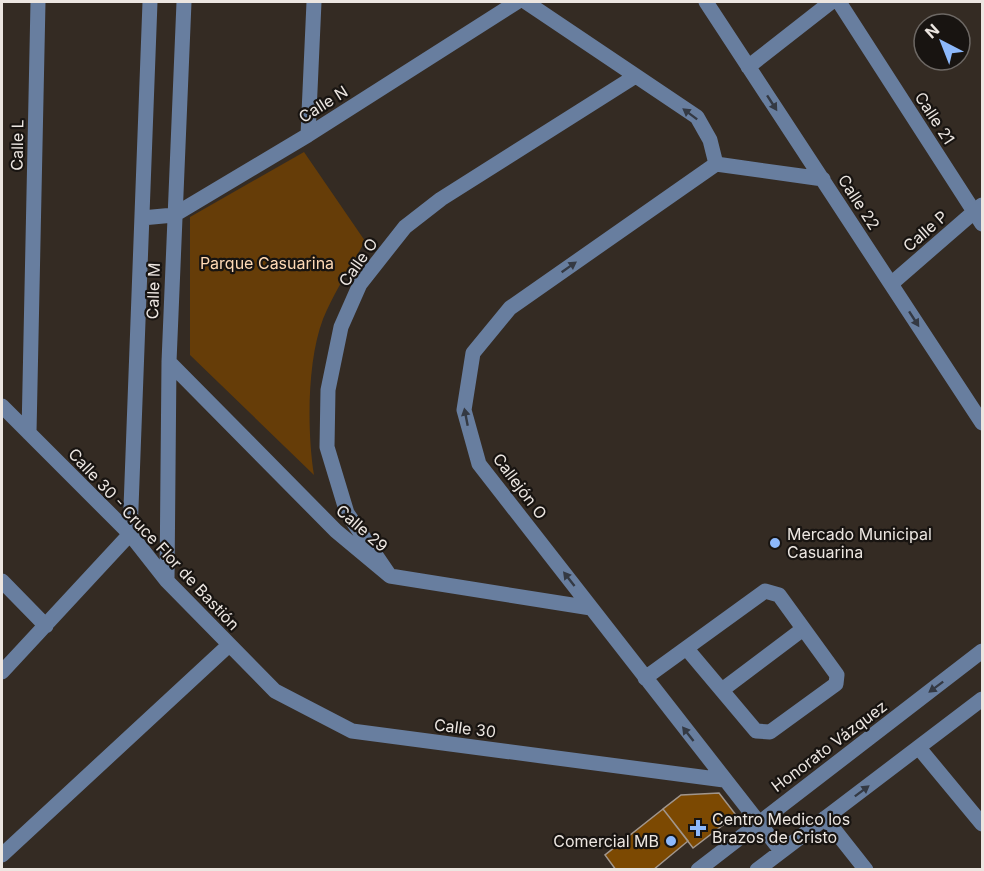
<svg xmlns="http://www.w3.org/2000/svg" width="984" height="871" font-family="Inter,sans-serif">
  <rect width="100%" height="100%" fill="#342b23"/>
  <path fill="#663d08" d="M304,152L365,241C351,267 334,292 323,319C307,361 307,431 314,475L190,355V217Z"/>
  <path fill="#7c4902" stroke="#a1968d" stroke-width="1.5" d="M719,793L736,815L693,848L663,809L681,795Z
    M663,809L688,841L653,870H616L605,855Z"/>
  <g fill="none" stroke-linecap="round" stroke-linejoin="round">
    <path stroke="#687e9f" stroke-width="15" d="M526,2L697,117L710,140L716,164
      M706,2L982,423
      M839,2L982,224
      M748,67L831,2
      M308,135L314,2
      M716,164L510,308L473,353L464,410L479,464L781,851
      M716,164L823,179
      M142,218L174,215L308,135L517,2
      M891,284L982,205
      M169,362L336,531L390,576L591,608
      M2,406L130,534L167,581L275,691L352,731L724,780
      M29,433L38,2
      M390,576L347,513L327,447L328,390L341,327L360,284L405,227L441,199L634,77
      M2,581L46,626
      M167,581L169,362L184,2
      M2,672L130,534L150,2
      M645,678L765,591L779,595L837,675L836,684L770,732L756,731L687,649
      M722,690L803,629
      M919,748L982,824
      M825,818L866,870
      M2,855L229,645
      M698,870L982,651
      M757,870L982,699"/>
  </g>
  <defs><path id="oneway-solid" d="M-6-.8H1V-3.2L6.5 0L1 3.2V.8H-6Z" transform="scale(1.5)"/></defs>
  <g fill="#343943">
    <use href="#oneway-solid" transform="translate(772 103) rotate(57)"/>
    <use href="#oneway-solid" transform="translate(690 114) rotate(-143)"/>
    <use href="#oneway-solid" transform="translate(569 267) rotate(-35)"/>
    <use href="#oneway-solid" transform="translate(914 319) rotate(57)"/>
    <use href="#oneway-solid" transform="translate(466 417) rotate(-101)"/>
    <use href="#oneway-solid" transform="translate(569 579) rotate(-128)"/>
    <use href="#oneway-solid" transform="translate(936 687) rotate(143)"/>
    <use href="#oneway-solid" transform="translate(688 734) rotate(-128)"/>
    <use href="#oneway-solid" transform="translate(862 791) rotate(-37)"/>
  </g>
  <g fill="#8db9fc" stroke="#181411" stroke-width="2">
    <circle cx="775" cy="543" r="6"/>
    <path d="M695 819h6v6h6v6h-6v6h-6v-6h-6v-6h6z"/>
    <circle cx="671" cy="841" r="6"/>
  </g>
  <g text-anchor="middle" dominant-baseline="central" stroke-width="4.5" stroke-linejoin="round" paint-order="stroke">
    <g font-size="16" fill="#ece6e1" stroke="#181411">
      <text transform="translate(323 104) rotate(-32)">Calle N</text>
      <text transform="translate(935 118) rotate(57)">Calle 21</text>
      <text transform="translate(17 145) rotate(-89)">Calle L</text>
      <text transform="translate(859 202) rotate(57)">Calle 22</text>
      <text transform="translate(925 231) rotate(-41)">Calle P</text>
      <text transform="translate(358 262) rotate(-55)">Calle O</text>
      <text transform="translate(153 291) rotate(-88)">Calle M</text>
      <text transform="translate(520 486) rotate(53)">Callejón O</text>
      <text transform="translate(362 528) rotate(41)">Calle 29</text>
      <text transform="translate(154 539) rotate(47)">Calle 30 - Cruce Flor de Bastión</text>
      <text transform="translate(465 728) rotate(7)">Calle 30</text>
      <text transform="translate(829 746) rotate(-37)">Honorato Vázquez</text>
    </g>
    <g font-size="16" fill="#ffdab6" stroke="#181411">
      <text x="267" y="263">Parque Casuarina</text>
    </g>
    <g font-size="16" fill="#ece6e1" stroke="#181411" text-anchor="start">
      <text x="787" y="534">Mercado Municipal<tspan x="787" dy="18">Casuarina</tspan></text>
      <text x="712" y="819">Centro Medico los<tspan x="712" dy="18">Brazos de Cristo</tspan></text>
      <text x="659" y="841" text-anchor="end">Comercial MB</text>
    </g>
  </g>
  <rect width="984" height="871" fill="none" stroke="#ece6e1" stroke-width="6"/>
  <g transform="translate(942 42) rotate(318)"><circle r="28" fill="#181411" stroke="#6d6864" stroke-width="1.5"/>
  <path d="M0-4.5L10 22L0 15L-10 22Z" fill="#8db9fc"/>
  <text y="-9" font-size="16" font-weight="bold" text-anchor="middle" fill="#ece6e1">N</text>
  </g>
</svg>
